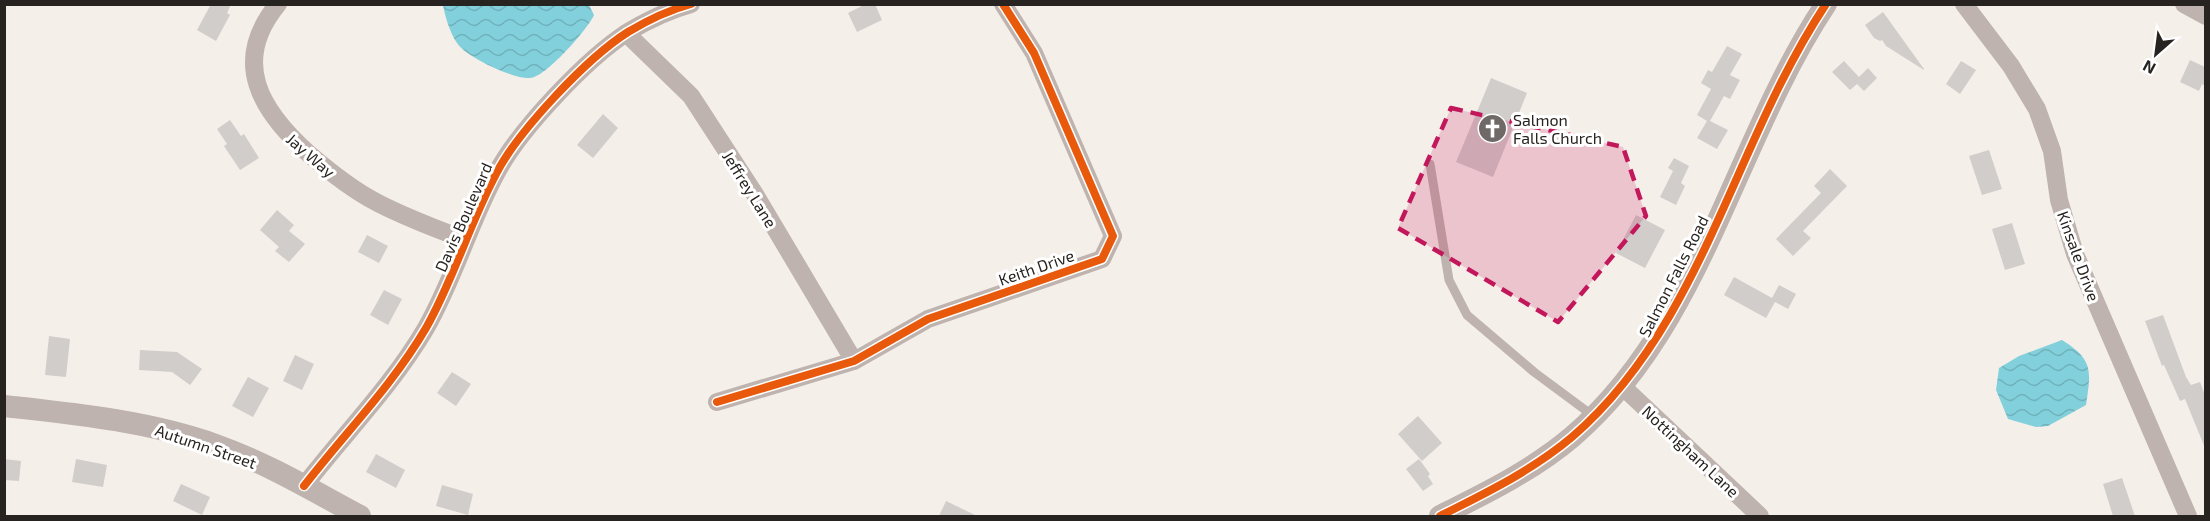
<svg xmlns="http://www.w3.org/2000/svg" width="2210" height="521" font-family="'Exo 2',sans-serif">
  <defs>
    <pattern id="water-waves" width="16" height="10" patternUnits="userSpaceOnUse" patternTransform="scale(1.5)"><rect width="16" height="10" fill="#82d0db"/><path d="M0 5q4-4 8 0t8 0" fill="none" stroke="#70b2bc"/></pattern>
  </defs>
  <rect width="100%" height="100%" fill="#f5efea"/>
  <path fill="url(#water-waves)" d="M443,5H589L594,15C588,29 545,78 530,78C513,79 466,57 457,43C450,33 445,16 443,5Z
    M2062,340C2094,360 2091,371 2086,405L2048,426L2036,427L2008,419L1996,390L1999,368L2019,356Z"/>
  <path fill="#d1cdca" d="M211,4H231L227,13L230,15L216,41L197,30Z
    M866,4H875L882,20L857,32L848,13Z
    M1883,12L1924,69V70L1886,46L1882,40L1880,41L1874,38L1865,25Z
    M1727,46L1742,54L1730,75L1740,80L1730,99L1724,96L1710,121L1728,130L1717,149L1697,138L1707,121L1697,115L1711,89L1701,83L1708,70L1712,72Z
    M2190,60L2205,67V86L2202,84L2199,91L2180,82Z
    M1844,61L1859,77L1868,68L1877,78L1864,91L1857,84L1850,90L1832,72Z
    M1961,61L1976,70L1960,94L1946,84Z
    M1491,78L1527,93L1493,177L1456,162Z
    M603,114L618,128L593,158L577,145Z
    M230,120L241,136L244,134L259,158L240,170L224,146L227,144L217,129Z
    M1989,150L2002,189L1982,195L1969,156Z
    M1674,158L1689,166L1681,183L1685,186L1676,205L1660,197L1673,171L1668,168Z
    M1830,169L1847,186L1803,231L1811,238L1793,256L1776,239L1821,193L1814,186Z
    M277,210L294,225L289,231L305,244L289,262L275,251L279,247L260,230Z
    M1636,215L1665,230L1645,268L1616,253Z
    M2012,223L2025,264L2005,270L1992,229Z
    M367,235L388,246L379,263L358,252Z
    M1734,277L1772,298L1779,285L1796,294L1788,309L1775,302L1766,318L1724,295Z
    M384,290L402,299L388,325L370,315Z
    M2163,315L2186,377L2191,385L2200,382L2205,395V448L2185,399L2180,401L2164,365L2162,366L2145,321Z
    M49,336L70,339L66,377L45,375Z
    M140,350L177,352L202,369L190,385L172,372L139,370Z
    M295,355L314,364L302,390L283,381Z
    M452,372L471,384L456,406L437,393Z
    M248,377L269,388L253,417L232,406Z
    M1418,416L1442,443L1422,461L1398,434Z
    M376,454L405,470L396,488L366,472Z
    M4,459L21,461L19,481L4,480Z
    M76,459L107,465L103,487L72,482Z
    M1419,459L1430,474L1428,476L1433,484L1423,491L1406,469Z
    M2122,478L2135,516H2113L2103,484Z
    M181,484L210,497L202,515L173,501Z
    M442,485L473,494L468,515L436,506Z
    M946,501L977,516H939Z"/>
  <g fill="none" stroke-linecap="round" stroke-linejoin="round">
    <path stroke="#beb3ae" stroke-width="9" d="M1430,164L1449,280L1467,315L1534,372L1592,415"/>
    <path stroke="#beb3ae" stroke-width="18" d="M278,4C230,62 261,111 309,154C330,172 351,189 376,202C404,217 435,228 465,240
      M1964,4L2011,66L2037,109L2052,151L2059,200L2075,254L2188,516
      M2184,4L2206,16
      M626,33L691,96L756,196L854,361
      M1622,386L1760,516
      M717,402L854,361L928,319L1102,259L1113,236L1034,53L1003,4
      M304,486C345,433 392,386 426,328C454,279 469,224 496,174C518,131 587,58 628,32C648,20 669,10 691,4"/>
    <path stroke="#beb3ae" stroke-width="22" d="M4,406C76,414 148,421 216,445C267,463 313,491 360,516
      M1440,516C1486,493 1533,470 1572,437C1703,324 1733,144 1826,4"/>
    <defs>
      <path id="cycleway" d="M717,402L854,361L928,319L1102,259L1113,236L1034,53L1003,4
        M304,486C345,433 392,386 426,328C454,279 469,224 496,174C518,131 587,58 628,32C648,20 669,10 691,4
        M1440,516C1486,493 1533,470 1572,437C1703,324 1733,144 1826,4"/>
    </defs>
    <use href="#cycleway" stroke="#fff" stroke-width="11"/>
    <use href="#cycleway" stroke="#e8590c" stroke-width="8"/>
  </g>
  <path fill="#c2185b" fill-opacity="0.2" stroke="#c2185b" stroke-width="4.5" stroke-dasharray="12 8" stroke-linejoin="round" d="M1451,108L1623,147L1646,216L1558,322L1398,228Z"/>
  <defs>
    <symbol id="church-disc" viewBox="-11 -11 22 22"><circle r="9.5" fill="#6f6a67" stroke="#fff"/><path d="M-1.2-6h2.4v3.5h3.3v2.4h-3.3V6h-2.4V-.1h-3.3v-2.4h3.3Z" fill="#fff"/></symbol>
  </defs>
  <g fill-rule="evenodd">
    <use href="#church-disc" x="1476" y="112" width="33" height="33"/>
  </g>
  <g text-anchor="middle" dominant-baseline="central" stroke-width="6" stroke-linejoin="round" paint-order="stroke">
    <g font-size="16" fill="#272320" stroke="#fff" text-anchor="start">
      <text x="1513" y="119">Salmon<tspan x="1513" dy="18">Falls Church</tspan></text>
    </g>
    <g font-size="16" fill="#272320" stroke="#fff">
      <text transform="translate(311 155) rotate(41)">Jay Way</text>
      <text transform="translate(750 189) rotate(58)">Jeffrey Lane</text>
      <text transform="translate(463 217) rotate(-66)">Davis Boulevard</text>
      <text transform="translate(2079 256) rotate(70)">Kinsale Drive</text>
      <text transform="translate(1036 267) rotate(-19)">Keith Drive</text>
      <text transform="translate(1673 276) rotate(-63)">Salmon Falls Road</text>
      <text transform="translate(206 446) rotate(19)">Autumn Street</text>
      <text transform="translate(1691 451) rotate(43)">Nottingham Lane</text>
    </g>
  </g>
  <rect width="2210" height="521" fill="none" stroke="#272320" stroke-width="12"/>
  <g transform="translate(2156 54) rotate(208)" stroke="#ffffff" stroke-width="4.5" paint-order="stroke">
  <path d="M0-4.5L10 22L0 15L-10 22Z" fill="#272320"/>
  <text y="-9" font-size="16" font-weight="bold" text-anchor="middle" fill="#272320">N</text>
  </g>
</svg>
